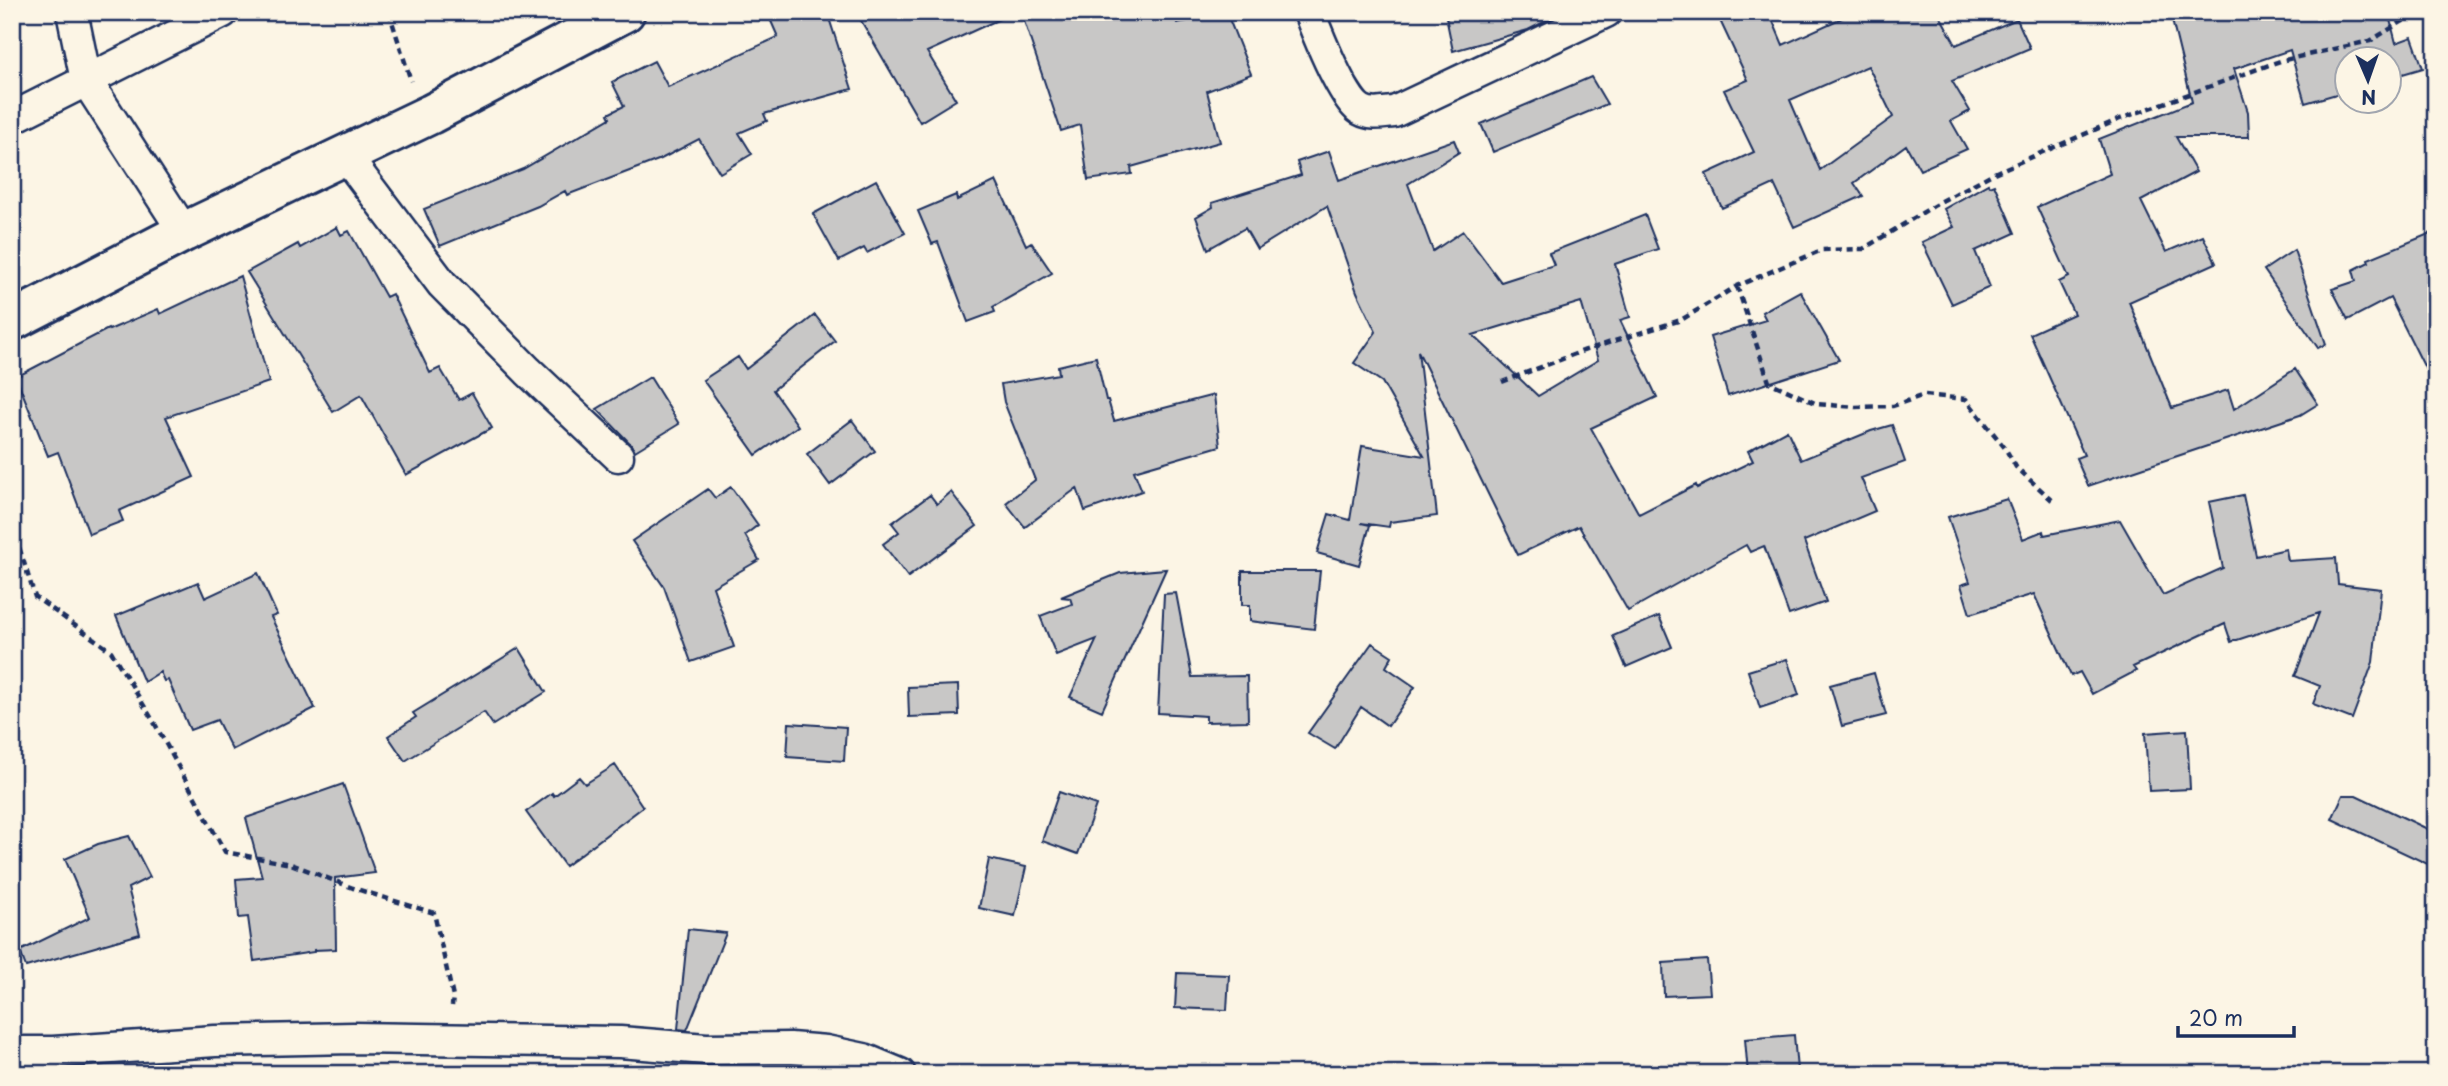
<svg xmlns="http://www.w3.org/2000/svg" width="2448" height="1086" font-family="'Playpen Sans',sans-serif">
  <rect width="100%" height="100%" fill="#fcf5e5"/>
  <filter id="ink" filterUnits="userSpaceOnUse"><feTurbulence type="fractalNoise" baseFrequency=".0143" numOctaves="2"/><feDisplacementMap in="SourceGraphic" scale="14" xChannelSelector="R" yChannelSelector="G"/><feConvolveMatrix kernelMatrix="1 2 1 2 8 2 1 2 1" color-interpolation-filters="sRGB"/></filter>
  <g filter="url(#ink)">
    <path fill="#c8c7c6" stroke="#1b2f5e" stroke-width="2" fill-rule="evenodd" d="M767,12H827L852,89L764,114L767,121L739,133L752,154L720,173L699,139L661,159L567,195L565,191L538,206L440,246L424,209L523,169L610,118L608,114L624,106L612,82L654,61L668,87L778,37Z
      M856,12H1015L927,52L956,100L920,122Z
      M1021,12H1172L1177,23L1227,14L1251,74L1207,91L1220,142L1131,167L1132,174L1088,180L1080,125L1061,131Z
      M1445,12H1556V16L1528,30L1453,51Z
      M1716,12H1769L1783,45L1855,12H1938L1956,45L2017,19L2030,48L1952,81L1970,111L1951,121L1967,149L1920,170L1906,145L1854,183L1863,196L1794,227L1774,184L1722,208L1706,174L1754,152L1724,90L1748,80ZM1868,66L1893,117L1820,170L1790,100Z
      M2170,12H2388L2396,43L2412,37L2423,68L2389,78V60H2347V91L2305,103L2290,50L2234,69L2248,112L2249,137H2176L2196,172L2141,201L2166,252L2203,236L2216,263L2129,302L2172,408L2228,390L2234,409L2295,369L2318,404L2300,415L2088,486L2076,458L2084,455L2030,334L2074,314L2059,282L2069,277L2037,207L2110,174L2099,139L2192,102Z
      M1591,77L1607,104L1493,152L1481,124Z
      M1454,140L1459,152L1408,184L1433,251L1463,231L1501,282L1554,265L1549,253L1645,215L1658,249L1615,264L1630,317L1620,320L1657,397L1591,428L1639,514L1696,485L1697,488L1753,461L1748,451L1787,430L1801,460L1871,431L1892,425L1905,462L1861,478L1875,511L1804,541L1826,602L1789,615L1764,546L1750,552L1746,545L1628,611L1579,526L1518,555L1418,351L1437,516L1390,522L1389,527L1361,523L1370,525L1359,565L1317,553L1329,514L1350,520L1362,446L1424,456L1382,382L1354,363L1376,332L1357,292L1327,206L1257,249L1245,228L1208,249L1196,217L1213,207L1212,203L1301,175L1297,162L1329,151L1339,180ZM1581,302L1598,360L1538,396L1473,335Z
      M876,180L905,233L867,253L864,248L839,261L813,214Z
      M996,181L1026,245L1031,242L1052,273L993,307L995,312L968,322L938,242L932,244L918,211L956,195L957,200Z
      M1988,184L1989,186L1994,184L2015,233L1975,251L1990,287L1952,304L1922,242L1954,227L1944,209Z
      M337,227L341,235L349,231L386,297L392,294L430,373L440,368L459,400L472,393L492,428L406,475L361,395L333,412L247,272L298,244L300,248Z
      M2436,231V390L2390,298L2348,320L2332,289L2356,281L2353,270L2369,262L2368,259Z
      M2294,250L2326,344L2318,348L2264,270Z
      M240,276L269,382L166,417L194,477L119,511L123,521L89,534L58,452L48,456L16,377L108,329L109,330L158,309L160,314Z
      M1800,291L1839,360L1728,396L1710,337L1766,320L1762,312Z
      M815,315L835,341L773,390L798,426L756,455L703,380L738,357L746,369Z
      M1096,357L1106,400H1108L1114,421L1214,395L1220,446L1134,471L1142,491L1085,511L1077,488L1025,527L1006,503L1035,480L1004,402L1001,384L1059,374L1058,366Z
      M650,377L679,424L635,451L630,443L597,409Z
      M852,420L875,451L830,485L807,454Z
      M731,487L758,525L745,535L759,560L713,587L734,647L691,662L664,587L632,541L708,489L715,498Z
      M951,492L977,526L908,577L883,544L899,532L892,523L930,495L937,504Z
      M2243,495L2256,556L2286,549L2288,561L2336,558L2338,584L2381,589L2373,662L2352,719L2313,704L2320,686L2295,676L2319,613L2231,642L2225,624L2133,667L2136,671L2092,694L2080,672L2071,676L2034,594L1970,614L1961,585L1970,582L1948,517L2007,499L2023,539L2043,531L2044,535L2120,520L2163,595L2223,568L2209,502Z
      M1166,569L1102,711L1070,697L1097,639L1056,655L1040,616L1072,604L1070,598L1061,597L1120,573Z
      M1242,571H1320L1314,629L1250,621V605H1242Z
      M258,573L277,615L271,617L315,708L232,750L217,720L190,730L168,680L164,681L160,672L144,682L116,616L198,582L205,598Z
      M1176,593L1192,677L1247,676L1248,721L1206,722V716L1158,713L1164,594Z
      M1659,616L1672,647L1626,667L1613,636Z
      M1372,643L1392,656L1386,667L1415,687L1388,726L1361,707L1335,749L1308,733Z
      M519,648L546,692L493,725L484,712L405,761L388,736L416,717L413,713Z
      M1787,659L1799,695L1760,708L1748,671Z
      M1874,673L1886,715L1842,726L1830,685Z
      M958,685L959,715L909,717L908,687Z
      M789,723L846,727L844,761L787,757Z
      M2187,730L2190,789L2149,791L2145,733Z
      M615,765L643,807L565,866L526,812L552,793L554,796L579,777L585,784Z
      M343,784L375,873L335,878L336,949L314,950V952L254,961L248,917L239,918L236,879L262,877L246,818Z
      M1059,792L1096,805L1078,854L1042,841Z
      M2343,795H2356L2436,833V868L2332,819Z
      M129,836L150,877L128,888L140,934L26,967L20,951L90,917L65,859L98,844Z
      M989,859L1026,867L1015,916L979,908Z
      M688,929L726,933L687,1030L678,1029Z
      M1707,960L1710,994L1664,996L1663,963Z
      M1177,973L1229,975L1227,1010L1175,1008Z
      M1794,1035L1797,1070L1748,1074L1745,1039Z"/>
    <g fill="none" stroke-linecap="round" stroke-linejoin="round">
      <defs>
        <path id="street" d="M72,12L86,80L184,232
          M1309,12C1317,33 1343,100 1361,110C1372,116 1382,113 1394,112L1606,12
          M12,118L223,12
          M344,154L442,284L528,371L618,456
          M12,1052H53L215,1041L353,1038L620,1042L706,1049L790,1048L826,1051L864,1059L900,1074"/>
        <path id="secondary" d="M12,321L184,232L431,114L625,12"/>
      </defs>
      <use href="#street" stroke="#1b2f5e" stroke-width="35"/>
      <use href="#secondary" stroke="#1b2f5e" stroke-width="44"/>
      <path stroke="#1b2f5e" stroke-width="4.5" stroke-dasharray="7 5" stroke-linecap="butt" d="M389,12L411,81
        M1737,286L1769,382L1817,404L1855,407L1893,406L1924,395L1966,399L2005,448L2016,467L2052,500
        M1502,382L1583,351L1681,320L1737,286L1822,250L1863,249L1940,202L1994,173L2120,119L2280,61L2370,41L2418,12
        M12,525L35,597L111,651L155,724L225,852L291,864L353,888L434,913L453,997L452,1006"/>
      <use href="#street" stroke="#fcf5e5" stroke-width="30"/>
      <use href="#secondary" stroke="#fcf5e5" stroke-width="38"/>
    </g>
  </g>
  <rect width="2448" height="1086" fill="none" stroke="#fcf5e5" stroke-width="42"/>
  <rect x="21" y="21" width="2406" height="1044" fill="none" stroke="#1b2f5e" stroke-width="2.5" filter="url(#ink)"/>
  <g transform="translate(2368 80) rotate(178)"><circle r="33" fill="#fcf5e5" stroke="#a2a6af" stroke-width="2"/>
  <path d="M0-5L12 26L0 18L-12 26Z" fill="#1b2f5e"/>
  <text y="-10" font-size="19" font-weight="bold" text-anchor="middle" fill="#1b2f5e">N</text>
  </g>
  <path d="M2178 1026v10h116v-10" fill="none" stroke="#1b2f5e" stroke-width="3.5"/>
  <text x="2189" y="1026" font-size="21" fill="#1b2f5e" stroke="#fcf5e5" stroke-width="5" paint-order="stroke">20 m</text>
</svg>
